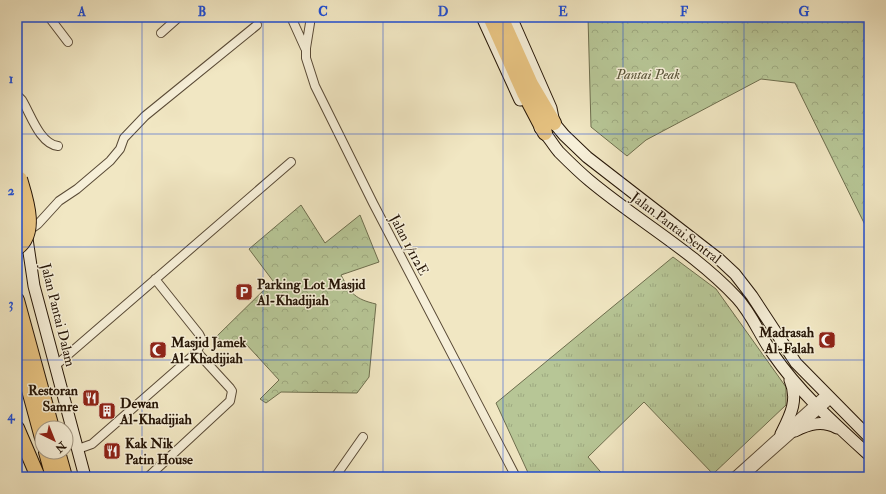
<svg xmlns="http://www.w3.org/2000/svg" width="886" height="494" font-family="'IM FELL Double Pica',serif">
  <defs>
    <pattern id="grass-tufts" width="24" height="20" patternUnits="userSpaceOnUse"><rect width="24" height="20" fill="#b7c696"/><path d="M3 7l-1-3M5 7V3M7 7l1-3M15 17l-1-3M17 17v-4M19 17l1-3" fill="none" stroke="#9da980"/></pattern>
    <pattern id="forest-crowns" width="20" height="18" patternUnits="userSpaceOnUse"><rect width="20" height="18" fill="#b7c696"/><path d="M2 6a3 3 0 1 1 6 0M12 15a3 3 0 1 1 6 0" fill="none" stroke="#9da980"/></pattern>
  </defs>
  <rect width="100%" height="100%" fill="#f1e7c3"/>
  <filter id="stains"><feTurbulence type="fractalNoise" baseFrequency=".005" numOctaves="4"/><feColorMatrix values="0 0 0 0 .2 0 0 0 0 .09 0 0 0 0 .02 0 0 0 .5 -.17"/></filter>
  <radialGradient id="worn" r=".72"><stop offset=".6" stop-color="#630" stop-opacity="0"/><stop offset="1" stop-color="#630" stop-opacity=".3"/></radialGradient>
  <path fill="url(#grass-tufts)" stroke="#6e6e4e" d="M673,257L716,289L786,387V405L713,474L644,402L588,457L605,477H530L496,403Z"/>
  <path fill="url(#forest-crowns)" stroke="#6e6e4e" d="M588,17H869V233L795,83L761,79L646,140L627,156L591,127Z
    M301,205L325,243L360,215L379,262L341,275C351,294 355,299 376,304L369,377L357,393L281,392L266,403L260,399L279,380L246,344L231,347L216,337L273,281L249,249Z"/>
  <g fill="none" stroke-linecap="round" stroke-linejoin="round">
    <defs>
      <path id="street" d="M49,17L68,42
        M291,17L305,48
        M311,17L306,48V58L315,86L373,203L516,477
        M17,21L20,17
        M161,33L179,17
        M17,95L22,100C31,115 40,144 58,146
        M27,232L38,224L59,201L77,189L110,161L120,149L124,138L145,116L257,25
        M55,366L291,162
        M78,449L92,444L197,352L202,340L199,334L155,279
        M148,477L230,401L232,391L230,388L197,352
        M335,477L363,437
        M734,477L826,394
        M743,477L831,399"/>
      <path id="secondary" d="M482,17L520,100
        M511,17L551,108L554,123L564,135L587,157L720,260L735,274L752,296L796,363L869,437
        M540,128C548,135 552,144 559,152C569,162 579,172 590,181C638,221 694,252 737,298C752,314 760,336 773,354C799,392 835,424 869,455
        M17,205L26,232L34,286L85,477
        M795,431C809,424 822,420 837,428
        M781,434C790,416 799,400 790,380"/>
      <path id="highway" d="M490,17L524,93L545,133
        M501,17L531,84L554,123
        M17,300L52,428
        M17,346L42,438
        M17,428L38,477
        M46,452L53,477
        M58,452L65,477"/>
    </defs>
    <use href="#street" stroke="#594a36" stroke-width="10"/>
    <use href="#secondary" stroke="#261607" stroke-width="13"/>
    <use href="#highway" stroke="#261607" stroke-width="16"/>
    <use href="#street" stroke="#f6efd8" stroke-width="8"/>
    <use href="#secondary" stroke="#f6efd8" stroke-width="11"/>
    <use href="#highway" stroke="#e8c482" stroke-width="14"/>
    <defs>
      <path id="highway-bridge" d="M17,248C38,233 26,199 20,179"/>
    </defs>
    <use href="#highway-bridge" stroke="#261607" stroke-width="16" stroke-linecap="butt"/>
    <use href="#highway-bridge" stroke="#e8c482" stroke-width="14"/>
  </g>
  <path fill="none" stroke="#1d4ed8" stroke-width="1" stroke-opacity="0.55" d="M142,17V477M263,17V477M383,17V477M503,17V477M623,17V477M744,17V477M17,134H869M17,247H869M17,360H869"/>
  <defs>
    <symbol id="parking-square" viewBox="-11 -11 22 22"><rect x="-9" y="-9" width="18" height="18" rx="4" fill="#8f2418" stroke="#f6efd8"/><path d="M-3.5-5.5H1a3.5 3.5 0 0 1 0 7H-1V5.5H-3.5ZM-1-3.4V-.6H.8a1.4 1.4 0 0 0 0-2.8Z" fill="#fff"/></symbol>
    <symbol id="mosque-square" viewBox="-11 -11 22 22"><rect x="-9" y="-9" width="18" height="18" rx="4" fill="#8f2418" stroke="#f6efd8"/><path d="M3.5-4.9A6 6 0 1 0 3.5 4.9A5 5 0 1 1 3.5-4.9Z" fill="#fff"/></symbol>
    <symbol id="restaurant-square" viewBox="-11 -11 22 22"><rect x="-9" y="-9" width="18" height="18" rx="4" fill="#8f2418" stroke="#f6efd8"/><path d="M-5-6h1v4h1v-4h1v4h1v-4h1v5L-1.5 .5V6h-2V.5L-5-1ZM5-6V6H3V1.5H1.5Q1.5-4 5-6Z" fill="#fff"/></symbol>
    <symbol id="building-square" viewBox="-11 -11 22 22"><rect x="-9" y="-9" width="18" height="18" rx="4" fill="#8f2418" stroke="#f6efd8"/><path d="M-4-6H4V6H1V3H-1V6H-4ZM-2.5-4.3h1.7v1.8h-1.7ZM.8-4.3h1.7v1.8H.8ZM-2.5-1h1.7V.8h-1.7ZM.8-1h1.7V.8H.8Z" fill="#fff"/></symbol>
  </defs>
  <g fill-rule="evenodd">
    <use href="#parking-square" x="234" y="282" width="20" height="20"/>
    <use href="#mosque-square" x="817" y="330" width="20" height="20"/>
    <use href="#mosque-square" x="148" y="340" width="20" height="20"/>
    <use href="#restaurant-square" x="81" y="388" width="20" height="20"/>
    <use href="#building-square" x="97" y="401" width="20" height="20"/>
    <use href="#restaurant-square" x="102" y="441" width="20" height="20"/>
  </g>
  <g text-anchor="middle" dominant-baseline="central" stroke-width="3" stroke-linejoin="round" paint-order="stroke">
    <g font-size="14" font-style="italic" fill="#595439" stroke="#f6efd8">
      <text x="648" y="74">Pantai Peak</text>
    </g>
    <g font-size="14" fill="#261607" stroke="#f6efd8">
      <text transform="translate(676 228) rotate(37)">Jalan Pantai Sentral</text>
      <text transform="translate(409 245) rotate(62)">Jalan 1/112E</text>
      <text transform="translate(58 315) rotate(76)">Jalan Pantai Dalam</text>
    </g>
    <g font-size="14" font-weight="bold" fill="#261607" stroke="#f6efd8" text-anchor="start">
      <text x="257" y="284">Parking Lot Masjid<tspan x="257" dy="16">Al-Khadijiah</tspan></text>
      <text x="814" y="332" text-anchor="end">Madrasah<tspan x="814" dy="16">Al-Falah</tspan></text>
      <text x="171" y="342">Masjid Jamek<tspan x="171" dy="16">Al-Khadijiah</tspan></text>
      <text x="78" y="390" text-anchor="end">Restoran<tspan x="78" dy="16">Samre</tspan></text>
      <text x="120" y="403">Dewan<tspan x="120" dy="16">Al-Khadijiah</tspan></text>
      <text x="125" y="443">Kak Nik<tspan x="125" dy="16">Patin House</tspan></text>
    </g>
  </g>
  <rect width="886" height="494" fill="none" stroke="#f1e7c3" stroke-width="44"/>
  <g transform="translate(54 440) rotate(137)"><circle r="19" fill="#f6efd8" stroke="#a39884"/>
  <path d="M0-3L7 15L0 10L-7 15Z" fill="#8f2418"/>
  <text y="-6" font-size="11" font-weight="bold" text-anchor="middle" fill="#261607">N</text>
  </g>
  <rect x="22" y="22" width="842" height="450" fill="none" stroke="#1d4ed8" stroke-width="1.5"/>
  <g font-size="13" text-anchor="middle" font-weight="bold" fill="#1d4ed8">
    <text x="82" y="16">A</text>
    <text x="202" y="16">B</text>
    <text x="323" y="16">C</text>
    <text x="443" y="16">D</text>
    <text x="563" y="16">E</text>
    <text x="684" y="16">F</text>
    <text x="804" y="16">G</text>
    <text x="11" y="83">1</text>
    <text x="11" y="195">2</text>
    <text x="11" y="308">3</text>
    <text x="11" y="420">4</text>
  </g>
  <rect width="100%" height="100%" filter="url(#stains)"/>
  <rect width="100%" height="100%" fill="url(#worn)"/>
</svg>
